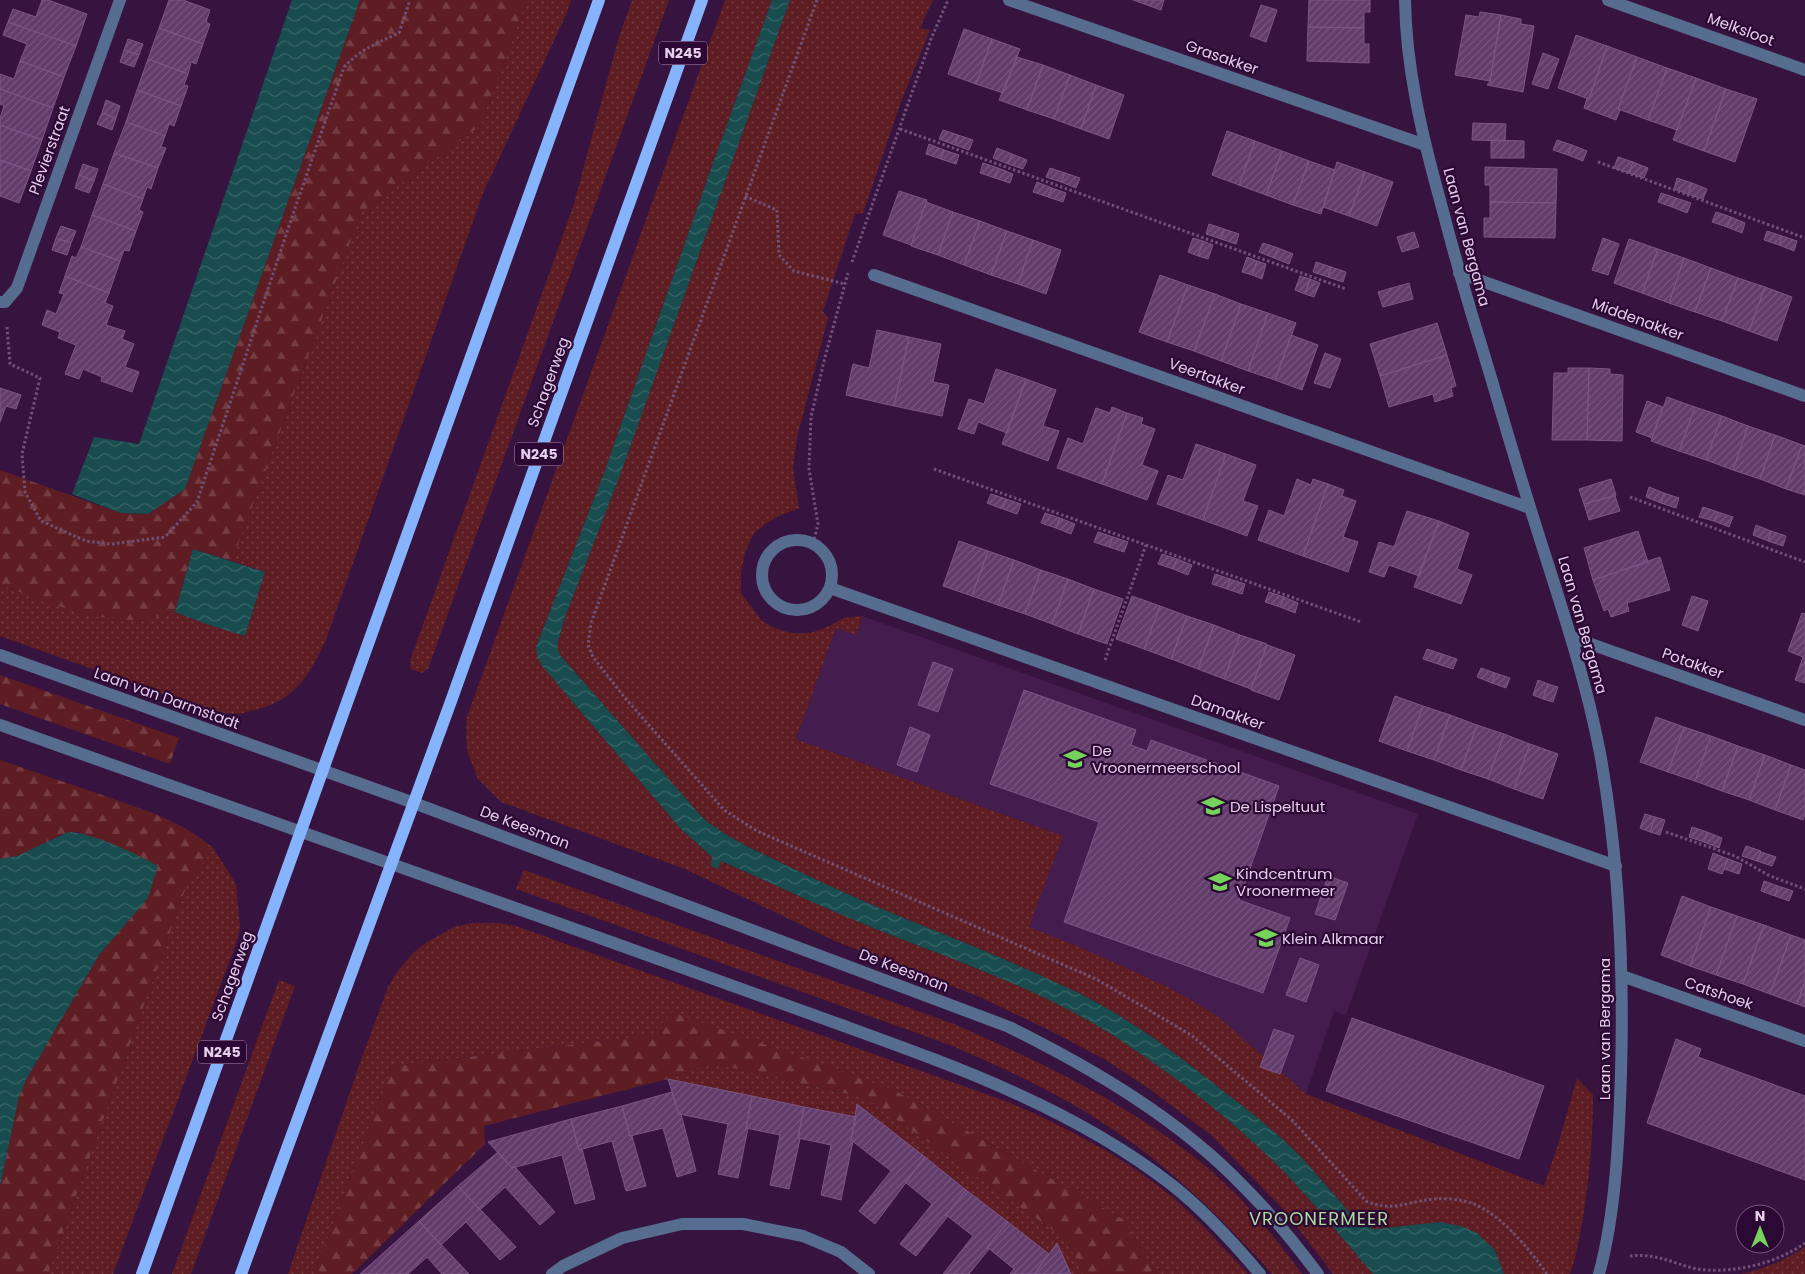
<svg xmlns="http://www.w3.org/2000/svg" width="1805" height="1274" font-family="Poppins,sans-serif">
  <defs>
    <pattern id="grass-dots" width="8" height="8" patternUnits="userSpaceOnUse" patternTransform="scale(1.25)"><rect width="8" height="8" fill="#5e1d22"/><path d="M2 2h.1M6 6h.1" fill="none" stroke="#753d42" stroke-width="1.8" stroke-linecap="round"/></pattern>
    <pattern id="forest-firs" width="22" height="20" patternUnits="userSpaceOnUse" patternTransform="scale(1.25)"><rect width="22" height="20" fill="#5e1d22"/><path d="M5 1l3.5 6h-7zM16 11l3.5 6h-7z" fill="#753d42"/></pattern>
    <pattern id="water-waves" width="16" height="10" patternUnits="userSpaceOnUse" patternTransform="scale(1.25)"><rect width="16" height="10" fill="#184c4e"/><path d="M0 5q4-4 8 0t8 0" fill="none" stroke="#396568"/></pattern>
    <pattern id="building-hatch" width="6" height="6" patternUnits="userSpaceOnUse" patternTransform="scale(1.25)"><rect width="6" height="6" fill="#623c6b"/><path d="M-1 1l2-2M0 6l6-6M5 7l2-2" fill="none" stroke="#785780"/></pattern>
  </defs>
  <rect width="100%" height="100%" fill="#371340"/>
  <path fill="#441c4e" d="M862,616L1418,814L1346,1015L1334,1011L1306,1094L1260,1053L1193,1001L1168,987L1082,948L1028,927L1063,836L796,739L836,628L856,635Z"/>
  <path fill="url(#grass-dots)" d="M527,0H571L565,17L483,193L326,640C310,674 295,701 255,710C249,711 242,714 236,714C218,713 201,707 184,702L0,636V585L80,613L117,619H144L175,612L209,625L245,636L265,572L232,561L361,213L480,126Z
    M632,0H669L428,669L422,673L411,669L410,661L573,207L618,40Z
    M725,0H772L713,163L604,473L536,647L559,686L680,828L712,857L718,869L720,861C763,879 804,899 847,917C941,957 1041,986 1126,1043C1189,1086 1250,1134 1301,1190C1326,1218 1349,1246 1373,1274H1333L1285,1211L1211,1135L1148,1088L1104,1059L1053,1032L980,997L835,941L685,869L501,802L478,779L468,753L466,737L467,717Z
    M790,0H933L920,28L930,30L901,102L863,213L855,214L823,311L828,318L797,438L793,468L799,508L777,517L767,523L754,533L745,553L741,573V593L762,621L775,628L791,633H810L825,628L844,618L862,616L856,635L836,628L796,739L1063,836L1029,927L1082,948L1168,987L1193,1001L1220,1018L1238,1034L1306,1094L1544,1186L1559,1141L1577,1078L1593,1095C1593,1141 1589,1185 1581,1229C1578,1244 1576,1259 1570,1274H1504L1495,1250L1423,1224L1375,1229L1365,1226L1359,1223C1336,1197 1313,1168 1288,1144C1266,1124 1242,1105 1218,1087C1172,1050 1122,1013 1068,988C978,945 883,913 794,869C761,853 731,841 702,817L560,655L557,647L565,617L619,478Z
    M214,849L236,884L240,927L237,941L113,1274H48L189,879Z
    M524,870L954,1024C1034,1059 1119,1099 1189,1153C1233,1186 1270,1230 1302,1274H1272C1260,1259 1246,1246 1233,1232C1198,1196 1160,1161 1118,1133C1066,1097 1008,1070 950,1045L516,889Z
    M472,923H499L516,926L1008,1102C1062,1125 1114,1152 1161,1188C1193,1213 1220,1244 1248,1274H1156L1123,1219L894,1090L651,1035L393,1066L314,1274H288L362,1057L388,987L397,972L413,953L427,942L454,927Z
    M279,980L295,986L191,1274H172Z
    M710,1063L866,1098L1067,1240L1083,1274H1071L1057,1244L1048,1254L858,1104L854,1117L668,1079Z
    M1805,1247V1274H1741C1764,1269 1786,1260 1805,1247Z"/>
  <path fill="url(#forest-firs)" d="M360,0H527L480,126L361,213L232,561L193,549L175,612C165,614 155,618 145,619C97,625 44,600 0,585V470L120,513L148,514L185,489Z
    M0,675L179,738L170,764L0,704Z
    M0,760C35,772 70,784 105,796C144,810 183,821 214,849L189,879L48,1274H0V1186L19,1097L26,1080L99,955L148,898L79,832C51,832 29,859 0,859Z
    M672,1012L894,1090L1123,1219L1156,1274H1083L1067,1240L866,1098L710,1063L668,1079L484,1126L485,1144L352,1274H314L393,1066L651,1035Z"/>
  <path fill="url(#water-waves)" d="M292,0H360L185,489L148,514L120,513L72,494L94,437L139,444Z
    M772,0H790L619,478L565,617L557,646L560,655L702,817C730,841 762,853 794,869C883,913 978,945 1068,988C1122,1013 1172,1050 1218,1087C1242,1105 1266,1124 1288,1144C1313,1168 1335,1197 1359,1223L1365,1226L1375,1229L1440,1222L1461,1226L1477,1233L1495,1250L1504,1274H1373C1349,1246 1326,1218 1301,1190C1250,1134 1189,1086 1126,1044C1041,986 941,957 847,917C804,899 763,879 721,861L718,869L711,866L712,857L680,828L542,666L537,656L536,647L604,473L713,163Z
    M193,549L265,572L245,636L209,625L175,612Z
    M68,832C90,832 138,854 158,866L148,898L99,955L26,1080L19,1097L0,1186V859L17,856Z"/>
  <path fill="url(#building-hatch)" stroke="#7d5687" d="M42,0H48L87,14L76,46L8,22L13,9L36,17Z
    M169,0H183L210,10L206,22L210,24L203,44L159,28Z
    M1133,0H1164L1161,10Z
    M1309,0H1370V12H1364V28L1308,27Z
    M1261,5L1277,10L1266,42L1250,36Z
    M1480,12L1501,15L1490,81L1455,75L1466,15L1479,17Z
    M1501,15L1521,19V24L1534,26L1523,92L1487,85L1490,81Z
    M8,22L76,46L64,77L20,61L27,44L3,35Z
    M1308,27L1364,28V44H1369V63L1307,61Z
    M159,28L203,44L196,64L191,62L188,74L148,59Z
    M964,29L992,39L976,84L948,74Z
    M1576,35L1607,46L1589,99L1558,88Z
    M128,39L143,44L139,55L124,50Z
    M992,39L1020,49L1003,93L976,84Z
    M1607,46L1637,57L1618,109L1620,110L1616,120L1584,108L1587,98L1589,99Z
    M124,50L139,55L134,67L120,62Z
    M1543,53L1559,59L1548,89L1532,84Z
    M1017,57L1043,65L1027,110L999,100Z
    M1637,57L1667,68L1648,120L1618,109Z
    M148,59L188,74L184,85L188,86L181,106L137,90Z
    M20,61L64,77L53,108L0,89V74L14,79Z
    M1043,65L1070,75L1054,119L1027,110Z
    M1667,68L1696,78L1677,130L1648,120Z
    M1070,75L1096,85L1081,129L1054,119Z
    M1696,78L1726,89L1704,151L1673,140Z
    M1096,85L1124,95L1109,139L1081,129Z
    M0,89L53,108L42,140L0,125V118L4,106L0,104Z
    M1726,89L1757,99L1735,162L1704,151Z
    M137,90L181,106L174,126L169,124L165,136L126,122Z
    M106,100L120,106L116,118L102,113Z
    M102,113L116,118L112,130L97,124Z
    M126,122L165,136L161,147L166,148L158,168L114,153Z
    M1473,123L1506,124L1505,141L1472,140Z
    M0,125L42,140L31,171L0,160Z
    M943,130L958,135L955,145L939,139Z
    M1227,131L1255,141L1239,185L1212,175Z
    M958,135L973,140L969,150L955,145Z
    M1491,140L1524,141V158H1491Z
    M1557,140L1572,145L1568,155L1553,150Z
    M1255,141L1282,151L1266,195L1239,185Z
    M929,144L944,150L941,159L926,154Z
    M1572,145L1587,151L1583,161L1568,155Z
    M997,148L1012,154L1008,164L993,158Z
    M944,150L959,155L956,164L941,159Z
    M1282,151L1309,161L1293,205L1266,195Z
    M114,153L158,168L151,189L147,187L143,199L103,184Z
    M1012,154L1027,160L1023,169L1008,164Z
    M1618,157L1633,162L1629,173L1614,168Z
    M0,160L31,171L19,203L0,196Z
    M1309,161L1335,170L1321,214L1293,205Z
    M1337,162L1365,172L1349,216L1323,207Z
    M1633,162L1648,168L1644,178L1629,173Z
    M983,163L998,168L995,178L980,173Z
    M83,164L98,169L94,181L79,175Z
    M1485,167L1557,169L1556,203L1490,202V185H1485Z
    M998,168L1013,174L1010,183L995,178Z
    M1050,168L1065,173L1061,182L1046,177Z
    M1365,172L1393,182L1377,226L1349,216Z
    M1065,173L1080,178L1076,188L1061,182Z
    M79,175L94,181L89,193L75,188Z
    M1677,178L1692,183L1688,194L1674,189Z
    M1037,182L1052,188L1048,197L1033,192Z
    M1692,183L1707,189L1703,199L1688,194Z
    M103,184L143,199L139,210L143,212L136,231L92,215Z
    M1052,188L1066,193L1063,202L1048,197Z
    M899,191L927,200L911,245L883,235Z
    M1661,193L1676,198L1672,207L1658,202Z
    M1676,198L1691,203L1687,213L1672,207Z
    M926,202L953,212L938,255L911,246Z
    M1490,202L1556,203L1555,238L1484,237V218H1490Z
    M953,212L980,221L964,265L938,255Z
    M1716,212L1731,217L1727,227L1712,222Z
    M92,215L136,231L129,251L124,250L120,261L81,247Z
    M1731,217L1745,223L1742,233L1727,227Z
    M980,221L1007,231L991,275L964,265Z
    M1209,224L1224,229L1221,239L1206,234Z
    M61,226L76,231L71,243L56,238Z
    M1224,229L1239,234L1236,244L1221,239Z
    M1007,231L1033,240L1018,284L991,275Z
    M1767,231L1782,236L1779,245L1764,240Z
    M1414,232L1419,247L1402,252L1397,237Z
    M1782,236L1797,241L1794,251L1779,245Z
    M56,238L71,243L67,255L52,250Z
    M1193,238L1203,241L1198,256L1188,252Z
    M1603,238L1619,244L1608,275L1592,270Z
    M1629,239L1658,249L1642,293L1614,283Z
    M1033,240L1061,250L1046,294L1018,284Z
    M1203,241L1213,245L1208,259L1198,256Z
    M1263,243L1278,248L1274,258L1259,252Z
    M81,247L120,261L109,293L65,276L72,256L76,258Z
    M1278,248L1293,254L1289,264L1274,258Z
    M1658,249L1684,258L1669,303L1642,293Z
    M1247,257L1257,261L1252,275L1242,272Z
    M1684,258L1711,268L1695,312L1669,303Z
    M1257,261L1266,264L1262,279L1252,275Z
    M1316,262L1331,267L1328,277L1313,272Z
    M1331,267L1346,272L1343,282L1328,277Z
    M1711,268L1738,278L1722,321L1695,312Z
    M1160,275L1188,285L1167,342L1139,332Z
    M65,276L109,293L105,303L113,306L106,325L125,331L122,339L134,344L125,367L139,372L132,392L101,381L102,377L83,369L79,379L65,374L76,345L58,338L60,332L42,325L47,310L56,314L64,294L59,293Z
    M1300,276L1310,279L1305,294L1295,290Z
    M1738,278L1765,287L1749,331L1722,321Z
    M1310,279L1320,283L1314,297L1305,294Z
    M1409,283L1413,299L1383,307L1378,292Z
    M1188,285L1215,294L1194,351L1167,342Z
    M1765,287L1792,297L1777,341L1749,331Z
    M1215,294L1241,304L1221,361L1194,351Z
    M1241,304L1268,313L1248,371L1221,361Z
    M1268,313L1296,323L1275,380L1248,371Z
    M1437,323L1447,355L1380,376L1370,344Z
    M877,330L909,337L894,406L846,395L853,364L869,368Z
    M1291,335L1318,345L1302,390L1275,380Z
    M909,337L941,344L933,382L949,385L942,416L894,406Z
    M1325,353L1341,359L1330,388L1314,383Z
    M1447,355L1456,386L1451,388L1453,396L1435,402L1433,394L1389,407L1380,376Z
    M1568,368H1589L1587,440H1552L1554,373H1568Z
    M1589,368L1610,369V374L1623,375L1622,441L1587,440Z
    M996,369L1026,379L1007,433L978,422L974,434L958,429L969,399L984,404Z
    M1026,379L1056,390L1043,426L1059,431L1048,461L1002,444Z
    M0,388L21,395L16,409L6,406L0,422Z
    M1667,397L1695,407L1679,451L1651,441Z
    M1647,401L1663,407L1652,438L1636,432Z
    M1112,407L1127,413L1102,484L1057,468L1068,438L1083,444L1096,408L1110,413Z
    M1695,407L1722,416L1706,460L1679,451Z
    M1127,413L1143,418L1141,424L1155,429L1142,465L1158,471L1147,500L1102,484Z
    M1722,416L1748,426L1733,470L1706,460Z
    M1748,426L1775,435L1760,479L1733,470Z
    M1775,435L1802,445L1786,489L1760,479Z
    M1196,444L1226,454L1203,520L1157,504L1168,475L1183,480Z
    M1802,445L1805,446V495L1786,489Z
    M1226,454L1256,465L1243,501L1258,506L1247,536L1203,520Z
    M1297,479L1311,485L1313,479L1328,484L1303,556L1258,540L1269,510L1284,516Z
    M1611,479L1616,495L1584,504L1579,489Z
    M1328,484L1344,490L1342,496L1356,501L1343,537L1358,542L1348,572L1303,556Z
    M1649,487L1664,493L1661,503L1646,497Z
    M1664,493L1679,498L1676,508L1661,503Z
    M991,494L1006,499L1002,509L987,503Z
    M1615,496L1620,511L1589,520L1584,504Z
    M1006,499L1021,504L1017,514L1003,509Z
    M1703,507L1718,512L1714,521L1699,517Z
    M1407,511L1439,521L1419,576L1389,565L1384,577L1369,572L1379,542L1394,547Z
    M1718,512L1733,517L1729,527L1714,521Z
    M1045,513L1060,518L1056,528L1041,523Z
    M1060,518L1075,524L1071,534L1056,528Z
    M1439,521L1469,533L1457,569L1472,575L1461,604L1414,587Z
    M1756,525L1771,531L1768,541L1753,535Z
    M1638,531L1648,562L1593,580L1584,548Z
    M1771,531L1786,536L1783,546L1768,541Z
    M1098,532L1113,537L1109,547L1094,542Z
    M1113,537L1128,542L1124,552L1109,547Z
    M959,541L988,551L972,596L943,586Z
    M988,551L1014,560L998,605L972,596Z
    M1162,554L1177,559L1173,569L1158,564Z
    M1660,557L1670,590L1627,603L1629,611L1611,617L1608,609L1604,611L1593,580Z
    M1177,559L1192,565L1188,575L1173,569Z
    M1014,560L1041,570L1025,614L998,605Z
    M1041,570L1068,579L1052,624L1025,614Z
    M1215,574L1230,579L1227,589L1212,584Z
    M1068,579L1094,589L1078,634L1052,624Z
    M1230,579L1245,584L1242,594L1227,589Z
    M1094,589L1123,599L1107,644L1078,634Z
    M1269,592L1284,597L1280,607L1265,602Z
    M1132,596L1160,606L1144,649L1116,639Z
    M1692,596L1708,601L1698,631L1682,625Z
    M1284,597L1298,603L1295,613L1280,607Z
    M1160,606L1187,616L1171,659L1144,649Z
    M1802,613L1805,614V683L1795,680L1803,657L1788,651Z
    M1187,616L1214,625L1198,669L1171,659Z
    M1214,625L1240,635L1224,679L1198,669Z
    M1240,635L1267,644L1251,689L1224,679Z
    M1267,645L1295,655L1279,700L1251,690Z
    M1427,649L1442,654L1438,664L1423,659Z
    M1442,654L1457,659L1453,669L1438,664Z
    M933,662L953,669L938,712L918,705Z
    M1481,668L1495,673L1492,683L1477,677Z
    M1495,673L1510,678L1506,688L1492,683Z
    M1538,680L1548,684L1543,699L1533,695Z
    M1548,684L1558,687L1553,702L1543,699Z
    M1024,690L1136,730L1131,745L1147,751L1151,740L1279,786L1239,900L1290,918L1263,993L1064,922L1099,822L990,784Z
    M1395,696L1423,706L1407,751L1379,741Z
    M1423,706L1450,715L1434,760L1407,751Z
    M1450,715L1477,725L1461,770L1434,760Z
    M1656,717L1684,727L1668,772L1640,762Z
    M1477,725L1504,734L1488,779L1461,770Z
    M910,727L930,735L917,772L897,765Z
    M1684,727L1711,736L1695,781L1668,772Z
    M1504,734L1530,744L1514,789L1488,779Z
    M1711,736L1738,746L1722,791L1695,781Z
    M1530,744L1558,754L1543,799L1514,789Z
    M1738,746L1765,755L1749,800L1722,791Z
    M1765,755L1791,765L1775,810L1749,800Z
    M1791,765L1805,770V815L1803,820L1775,810Z
    M1645,814L1655,817L1650,832L1640,828Z
    M1655,817L1665,820L1660,835L1650,832Z
    M1692,827L1707,832L1704,842L1689,837Z
    M1707,832L1722,838L1719,848L1704,842Z
    M1746,846L1761,851L1757,861L1742,856Z
    M1761,852L1776,857L1772,866L1757,861Z
    M1713,853L1728,859L1722,874L1708,869Z
    M1728,859L1742,864L1739,874L1724,869Z
    M1328,876L1348,883L1335,920L1315,914Z
    M1764,881L1778,886L1775,896L1761,891Z
    M1778,886L1793,891L1789,901L1775,896Z
    M1682,896L1711,907L1690,966L1661,955Z
    M1711,907L1737,916L1716,975L1690,966Z
    M1737,916L1764,925L1743,984L1716,975Z
    M1764,925L1791,935L1770,994L1743,984Z
    M1791,935L1805,940V981L1797,1004L1770,994Z
    M1300,958L1319,965L1306,1002L1286,995Z
    M1805,981V1007L1797,1004Z
    M1352,1018L1544,1086L1519,1159L1326,1091Z
    M1274,1029L1294,1036L1280,1074L1260,1067Z
    M1676,1039L1701,1049L1698,1057L1805,1096V1180L1647,1123Z
    M668,1079L752,1096L746,1128H748L738,1178L718,1174L728,1124L679,1114Z
    M672,1092L679,1114H681L696,1171L677,1177L663,1128L630,1136L622,1106Z
    M752,1096L804,1107L798,1138L800,1139L789,1189L770,1185L780,1135L746,1128Z
    M857,1104L925,1157L875,1224L859,1211L891,1171L851,1140Z
    M622,1106L630,1136H632L646,1186L626,1191L612,1141L579,1150L571,1119Z
    M804,1107L856,1117L851,1140L853,1141L841,1200L821,1195L831,1145L798,1138Z
    M571,1119L579,1150L582,1149L595,1199L575,1204L562,1155L512,1168L488,1142Z
    M498,1152L512,1168L515,1167L555,1212L540,1225L505,1187L480,1210L458,1186Z
    M925,1157L966,1190L946,1215L948,1216L916,1256L900,1244L932,1204L905,1182Z
    M458,1186L516,1247L500,1260L466,1222L441,1245L419,1221Z
    M966,1190L1008,1222L987,1247L989,1249L969,1274H943L973,1236L946,1215Z
    M419,1221L469,1274H442L427,1257L408,1274H360Z
    M1008,1222L1049,1254L1035,1273V1274H1010L1014,1269L987,1247Z
    M1057,1243L1071,1274H1035V1273Z"/>
  <g fill="none" stroke-linecap="round" stroke-linejoin="round">
    <path stroke="#705178" stroke-width="3" stroke-dasharray="2.5 2.5" stroke-linecap="butt" d="M817,0L591,623L588,645L593,657L625,698L724,810L757,831L1098,980L1191,1035L1293,1121L1366,1201C1394,1213 1407,1201 1434,1199C1443,1198 1455,1199 1464,1201C1496,1207 1529,1249 1547,1274
      M900,129L1346,289
      M1598,162L1805,238
      M745,196L777,210L779,255L794,271L845,284
      M852,262L931,39L948,0
      M7,327L10,364L40,378L22,454L25,492L41,521L86,541L112,544L165,537L197,502L293,214L344,67C361,49 377,43 399,33L410,0
      M934,469L1361,622
      M1630,497L1805,562
      M813,544L818,524L809,469L811,417L825,357L848,273
      M1105,660L1146,545
      M1666,832L1735,856L1770,876L1805,889
      M1630,1256C1656,1253 1672,1263 1696,1269C1732,1274 1776,1264 1805,1243"/>
    <path stroke="#576d90" stroke-width="12" d="M1009,0L1425,145
      M1405,0C1406,68 1422,135 1440,200C1453,250 1467,300 1483,351C1500,407 1516,464 1534,520C1558,597 1585,674 1600,753C1619,858 1624,966 1621,1073C1619,1137 1616,1212 1599,1274
      M1608,0L1805,70
      M1459,273L1805,396
      M874,275L1530,508
      M0,302H5L17,288L120,0
      M762 575a35 35 0 1 1 70 0a35 35 0 1 1-70 0Z
      M830,588L1616,866
      M1571,637L1805,720
      M0,655L414,803L1009,1027C1092,1068 1179,1119 1244,1187C1271,1214 1295,1243 1318,1274
      M0,725C204,797 408,869 611,942C690,971 769,999 847,1027C960,1068 1076,1110 1172,1185C1205,1211 1233,1242 1260,1274
      M1622,976L1805,1041
      M552,1274L563,1266L622,1238L682,1224H743L803,1236L841,1252L869,1274"/>
    <path stroke="#86b4fc" stroke-width="12" d="M142,1274L599,0
      M241,1274L450,704L702,0"/>
  </g>
  <defs>
    <symbol id="school-bare" viewBox="-9 -9 18 18"><path d="M0-5L7-2L0 1L-7-2ZM-4 1L0 2.5L4 1V4Q0 6-4 4Z" fill="#75d25b" stroke="#2c0835" stroke-width="2.5" paint-order="stroke"/></symbol>
  </defs>
  <g fill-rule="evenodd">
    <use href="#school-bare" x="1059" y="743" width="32" height="32"/>
    <use href="#school-bare" x="1197" y="790" width="32" height="32"/>
    <use href="#school-bare" x="1204" y="866" width="32" height="32"/>
    <use href="#school-bare" x="1250" y="922" width="32" height="32"/>
  </g>
  <g text-anchor="middle" dominant-baseline="central" stroke-width="4.5" stroke-linejoin="round" paint-order="stroke">
    <g fill="#2c0835" stroke="#ae93b4" stroke-width="1">
      <rect x="659" y="41.5" width="48" height="23" rx="4"/>
      <rect x="515" y="442.5" width="48" height="23" rx="4"/>
      <rect x="198" y="1040.5" width="48" height="23" rx="4"/>
    </g>
    <g font-size="14" font-weight="bold" fill="#e5cfeb">
      <text x="683" y="53">N245</text>
      <text x="539" y="454">N245</text>
      <text x="222" y="1052">N245</text>
    </g>
    <g font-size="15" fill="#e5cfeb" stroke="#2c0835">
      <text transform="translate(1741 29) rotate(20)">Melksloot</text>
      <text transform="translate(1222 57) rotate(19)">Grasakker</text>
      <text transform="translate(49 150) rotate(-70)">Plevierstraat</text>
      <text transform="translate(1467 237) rotate(75)">Laan van Bergama</text>
      <text transform="translate(1638 319) rotate(20)">Middenakker</text>
      <text transform="translate(1207 376) rotate(20)">Veertakker</text>
      <text transform="translate(548 382) rotate(-70)">Schagerweg</text>
      <text transform="translate(1583 625) rotate(74)">Laan van Bergama</text>
      <text transform="translate(1693 663) rotate(20)">Potakker</text>
      <text transform="translate(167 698) rotate(20)">Laan van Darmstadt</text>
      <text transform="translate(1228 712) rotate(20)">Damakker</text>
      <text transform="translate(525 827) rotate(21)">De Keesman</text>
      <text transform="translate(904 970) rotate(21)">De Keesman</text>
      <text transform="translate(232 976) rotate(-70)">Schagerweg</text>
      <text transform="translate(1719 993) rotate(19)">Catshoek</text>
      <text transform="translate(1604 1029) rotate(-90)">Laan van Bergama</text>
    </g>
    <g font-size="15" fill="#e5cfeb" stroke="#2c0835" text-anchor="start">
      <text x="1092" y="750">De<tspan x="1092" dy="17">Vroonermeerschool</tspan></text>
      <text x="1230" y="806">De Lispeltuut</text>
      <text x="1236" y="873">Kindcentrum<tspan x="1236" dy="17">Vroonermeer</tspan></text>
      <text x="1282" y="938">Klein Alkmaar</text>
    </g>
    <g font-size="18" letter-spacing="1" fill="#abdd9e" stroke="#2c0835">
      <text x="1319" y="1218">VROONERMEER</text>
    </g>
  </g>
  <g transform="translate(1760 1229)"><circle r="24" fill="#2c0835" stroke="#76587e"/>
  <path d="M0-4L9 19L0 12L-9 19Z" fill="#75d25b"/>
  <text y="-8" font-size="14" font-weight="bold" text-anchor="middle" fill="#e5cfeb">N</text>
  </g>
</svg>
